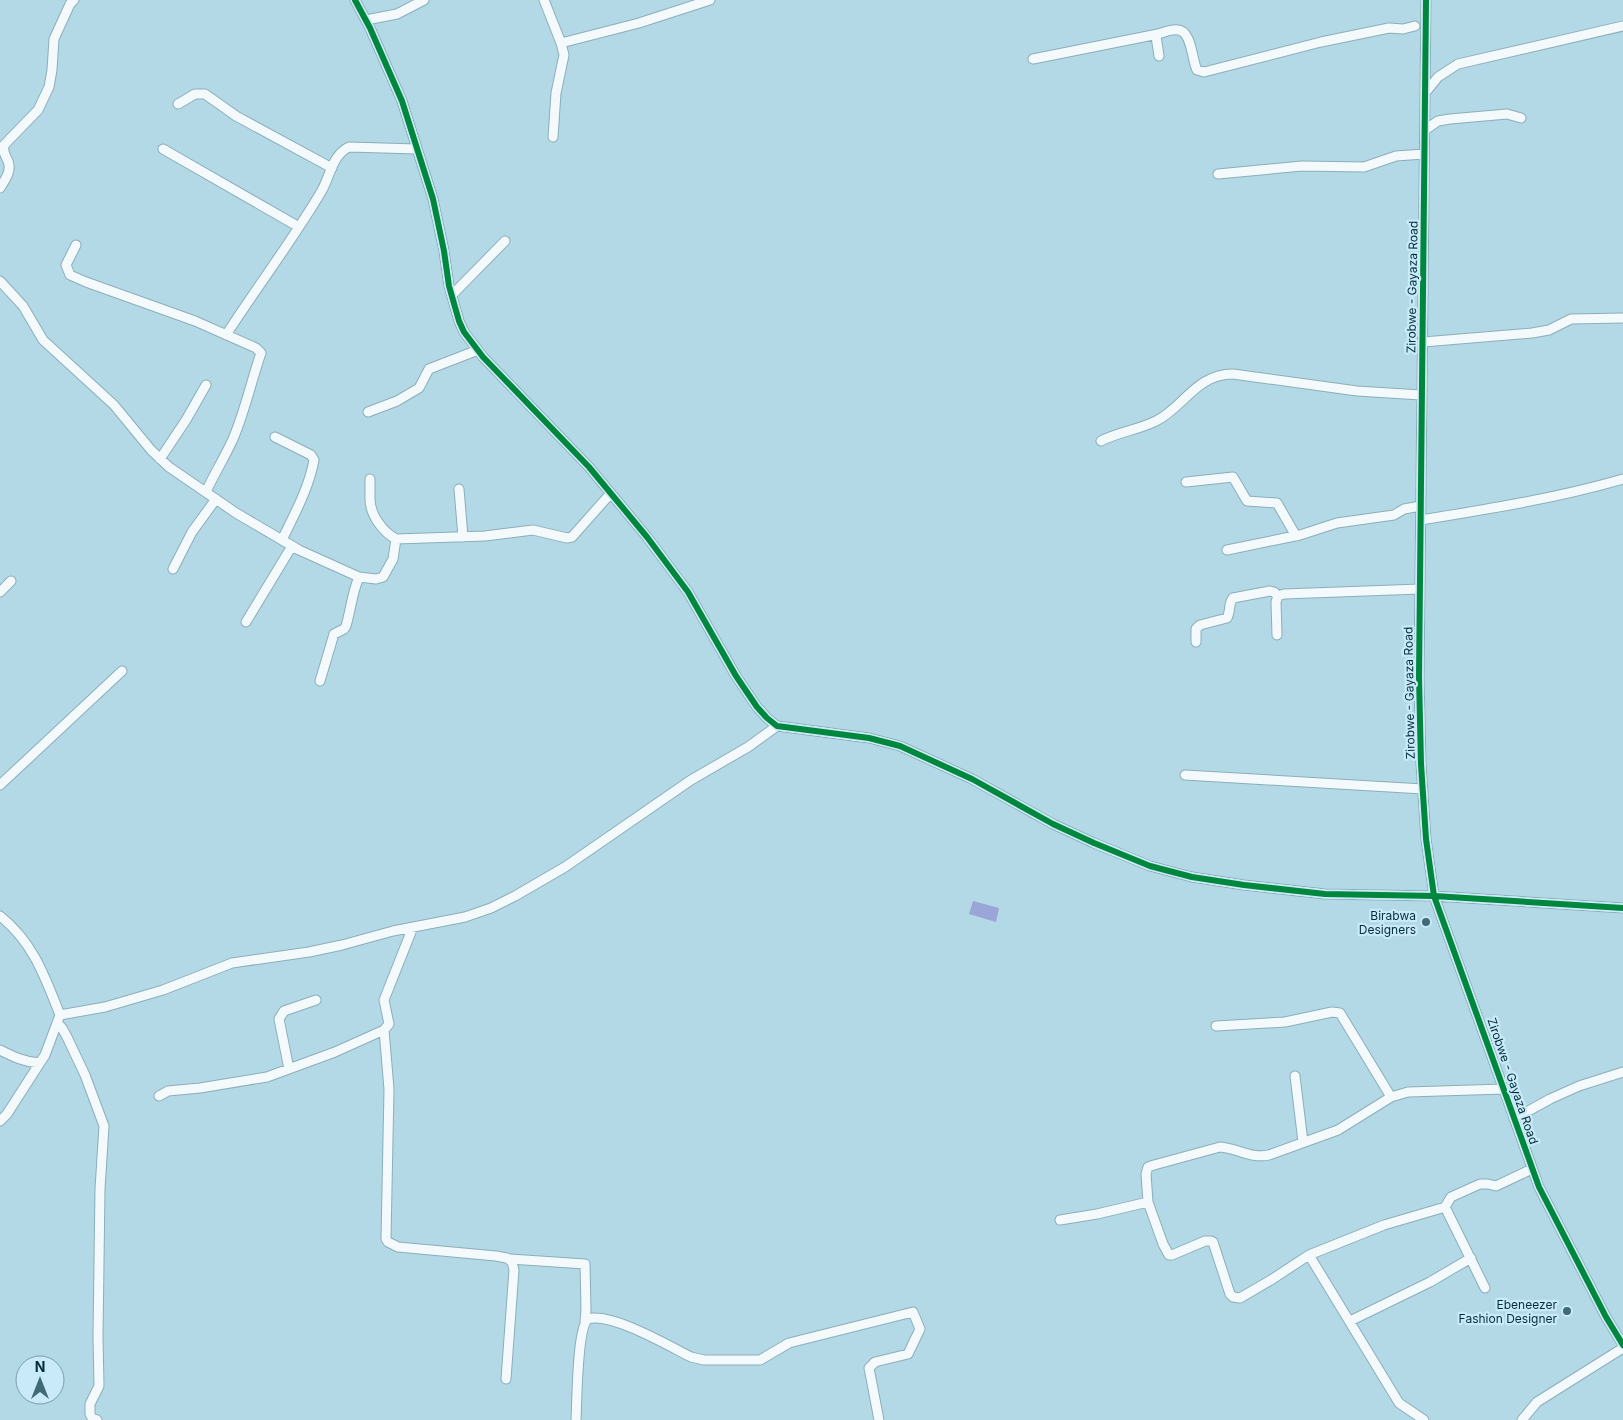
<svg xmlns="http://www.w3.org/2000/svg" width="1623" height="1420" font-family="Inter,sans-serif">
  <rect width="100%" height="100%" fill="#b3d9e7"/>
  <path fill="#9aa6d8" d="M973,901L999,908L996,922L969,914Z"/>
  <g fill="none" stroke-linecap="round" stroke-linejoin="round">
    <defs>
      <path id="minor" d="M355,0L370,28L402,101L433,199L444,251L449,286L459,321L464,332L483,357L589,467L647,537L688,592L736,676L757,707L767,718L777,726L869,738L900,746L972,779L1053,824L1094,843L1150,866L1192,877L1244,885L1325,894L1434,896L1623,908
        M544,0L561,43L564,55L556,93L553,137
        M1426,0L1419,677L1421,764L1426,839L1434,896L1539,1187L1606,1317L1623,1345
        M366,20L397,14L424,0
        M561,43L639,23L710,0
        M1159,56L1156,36L1158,34C1164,32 1172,29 1178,30C1192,31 1192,61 1197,70L1204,72L1321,42L1389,28L1403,29L1415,26
        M1033,59L1158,34
        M1425,93L1438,77L1458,64L1623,26
        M178,104L195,94H205L236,116L332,168
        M1425,130L1438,121L1450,119L1507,114L1521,118
        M163,149L299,227
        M1218,174L1302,166L1364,167L1396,156L1424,154
        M0,188C5,180 12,171 8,161C5,155 3,152 4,145L38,110L49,87L52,70L54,39L70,4L74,0
        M76,245L66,265L70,275L86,282L195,321L256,348L261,353C251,382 245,411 233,439C225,457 214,474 206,492
        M0,281L23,306L43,340L114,405L151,450L169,467L236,513L299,550L359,577L376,579L383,577L393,559L396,539
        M452,295L505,241
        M226,335C257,287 292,241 321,192C330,177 332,155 349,147L417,149
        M1423,342L1532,333L1549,330L1571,319L1623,318
        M368,412L397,401L419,388L429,369L478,350
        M275,437L311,455L314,460C309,488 294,515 282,540
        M1101,441C1118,432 1138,430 1156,421C1184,407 1196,374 1233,374L1357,391L1421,395
        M160,459L186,420L206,385
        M370,479C370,486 370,493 370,499C370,515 383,532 396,539L485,536L533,530L567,538L572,537L611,493
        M1186,482L1233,477L1247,501L1277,503L1296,536
        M459,489L463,537
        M1421,520C1489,509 1557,498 1623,479
        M1227,550L1300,535L1337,523L1394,515L1404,509L1421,506
        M173,569L192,532L216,499
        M0,592L11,581
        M246,622L292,546
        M1277,635L1276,602L1278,596L1284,594L1420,589
        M1196,642V629L1200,625L1227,618C1231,611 1228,604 1233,598L1270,591L1274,592L1278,596
        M320,681L334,634L344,629L346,626C351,609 352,593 359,577
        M1185,775L1423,789
        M0,785L122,671
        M0,916C33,942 45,977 60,1015L45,1055L7,1114L0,1121
        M60,1015L105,1007L163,990L232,963L309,952L342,945L393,931L465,917L491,908L515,896L565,867L691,780L748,747L777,726
        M57,1023L62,1028L67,1037L85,1075L104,1126L100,1189L98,1336L99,1386L90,1404V1414L92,1418L97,1420
        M1216,1026L1285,1022L1332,1012L1340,1013L1391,1097
        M384,1030L389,1089L386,1239L388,1242L398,1247L496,1256L507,1258L512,1262L514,1270L506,1379
        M0,1050C14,1057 24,1062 40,1063
        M289,1069L279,1019L284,1011L316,1000
        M1295,1076L1303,1142
        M159,1096L168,1091L200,1088L267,1077L335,1052L384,1030L389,1024L384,1000L413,927
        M1514,1119L1550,1099L1579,1086L1623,1072
        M1148,1202L1163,1244L1169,1255H1172L1205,1241H1211L1213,1242L1230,1294L1233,1297L1240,1298L1271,1280L1309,1255L1384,1225L1442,1208L1445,1207L1451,1197L1480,1184H1488L1496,1186L1532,1169
        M1445,1207L1485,1288
        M1060,1220L1097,1214L1148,1202L1146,1174L1148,1167L1154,1165L1220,1147C1237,1148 1251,1159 1269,1155L1338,1130L1391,1097L1408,1092L1504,1089
        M1309,1255L1399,1403L1424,1420
        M510,1259L585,1264L586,1310L585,1321
        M1350,1321L1430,1282L1471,1258
        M576,1420C577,1403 577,1328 588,1319C611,1312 669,1346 691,1357L704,1360H760L789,1343L913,1312L920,1329L908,1354L875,1362L869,1368L879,1420
        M1522,1420L1537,1402L1623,1348"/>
    </defs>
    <use href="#minor" stroke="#8baeba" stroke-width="11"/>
    <use href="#minor" stroke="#f4f9fb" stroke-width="9"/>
    <defs>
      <path id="cycleway" d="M355,0L370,28L402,101L433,199L444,251L449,286L459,321L464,332L483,357L589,467L647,537L688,592L736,676L757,707L767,718L777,726L869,738L900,746L972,779L1053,824L1094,843L1150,866L1192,877L1244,885L1325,894L1434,896L1623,908
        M1426,0L1419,677L1421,764L1426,839L1434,896L1539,1187L1606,1317L1623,1345"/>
    </defs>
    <use href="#cycleway" stroke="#c9eaf8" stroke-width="9"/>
    <use href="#cycleway" stroke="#00873e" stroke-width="6"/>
  </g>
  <g fill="#416a77" stroke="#c9eaf8" stroke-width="2">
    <circle cx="1426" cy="922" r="5"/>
    <circle cx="1567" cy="1311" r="5"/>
  </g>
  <g text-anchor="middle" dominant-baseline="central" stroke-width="4.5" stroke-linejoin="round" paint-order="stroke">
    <g font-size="12" fill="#042e3a" stroke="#c9eaf8">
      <text transform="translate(1412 287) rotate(-89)">Zirobwe - Gayaza Road</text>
      <text transform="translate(1409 693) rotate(-91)">Zirobwe - Gayaza Road</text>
      <text transform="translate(1513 1081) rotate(71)">Zirobwe - Gayaza Road</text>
    </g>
    <g font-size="12" fill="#042e3a" stroke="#c9eaf8" text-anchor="end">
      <text x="1416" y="915">Birabwa<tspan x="1416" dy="14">Designers</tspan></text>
      <text x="1557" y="1304">Ebeneezer<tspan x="1557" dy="14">Fashion Designer</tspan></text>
    </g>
  </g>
  <g transform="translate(40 1380)"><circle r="24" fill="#c9eaf8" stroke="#7a9fac"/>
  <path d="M0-4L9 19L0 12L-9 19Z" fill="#416a77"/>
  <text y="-8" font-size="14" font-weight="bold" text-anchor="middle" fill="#042e3a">N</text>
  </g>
</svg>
